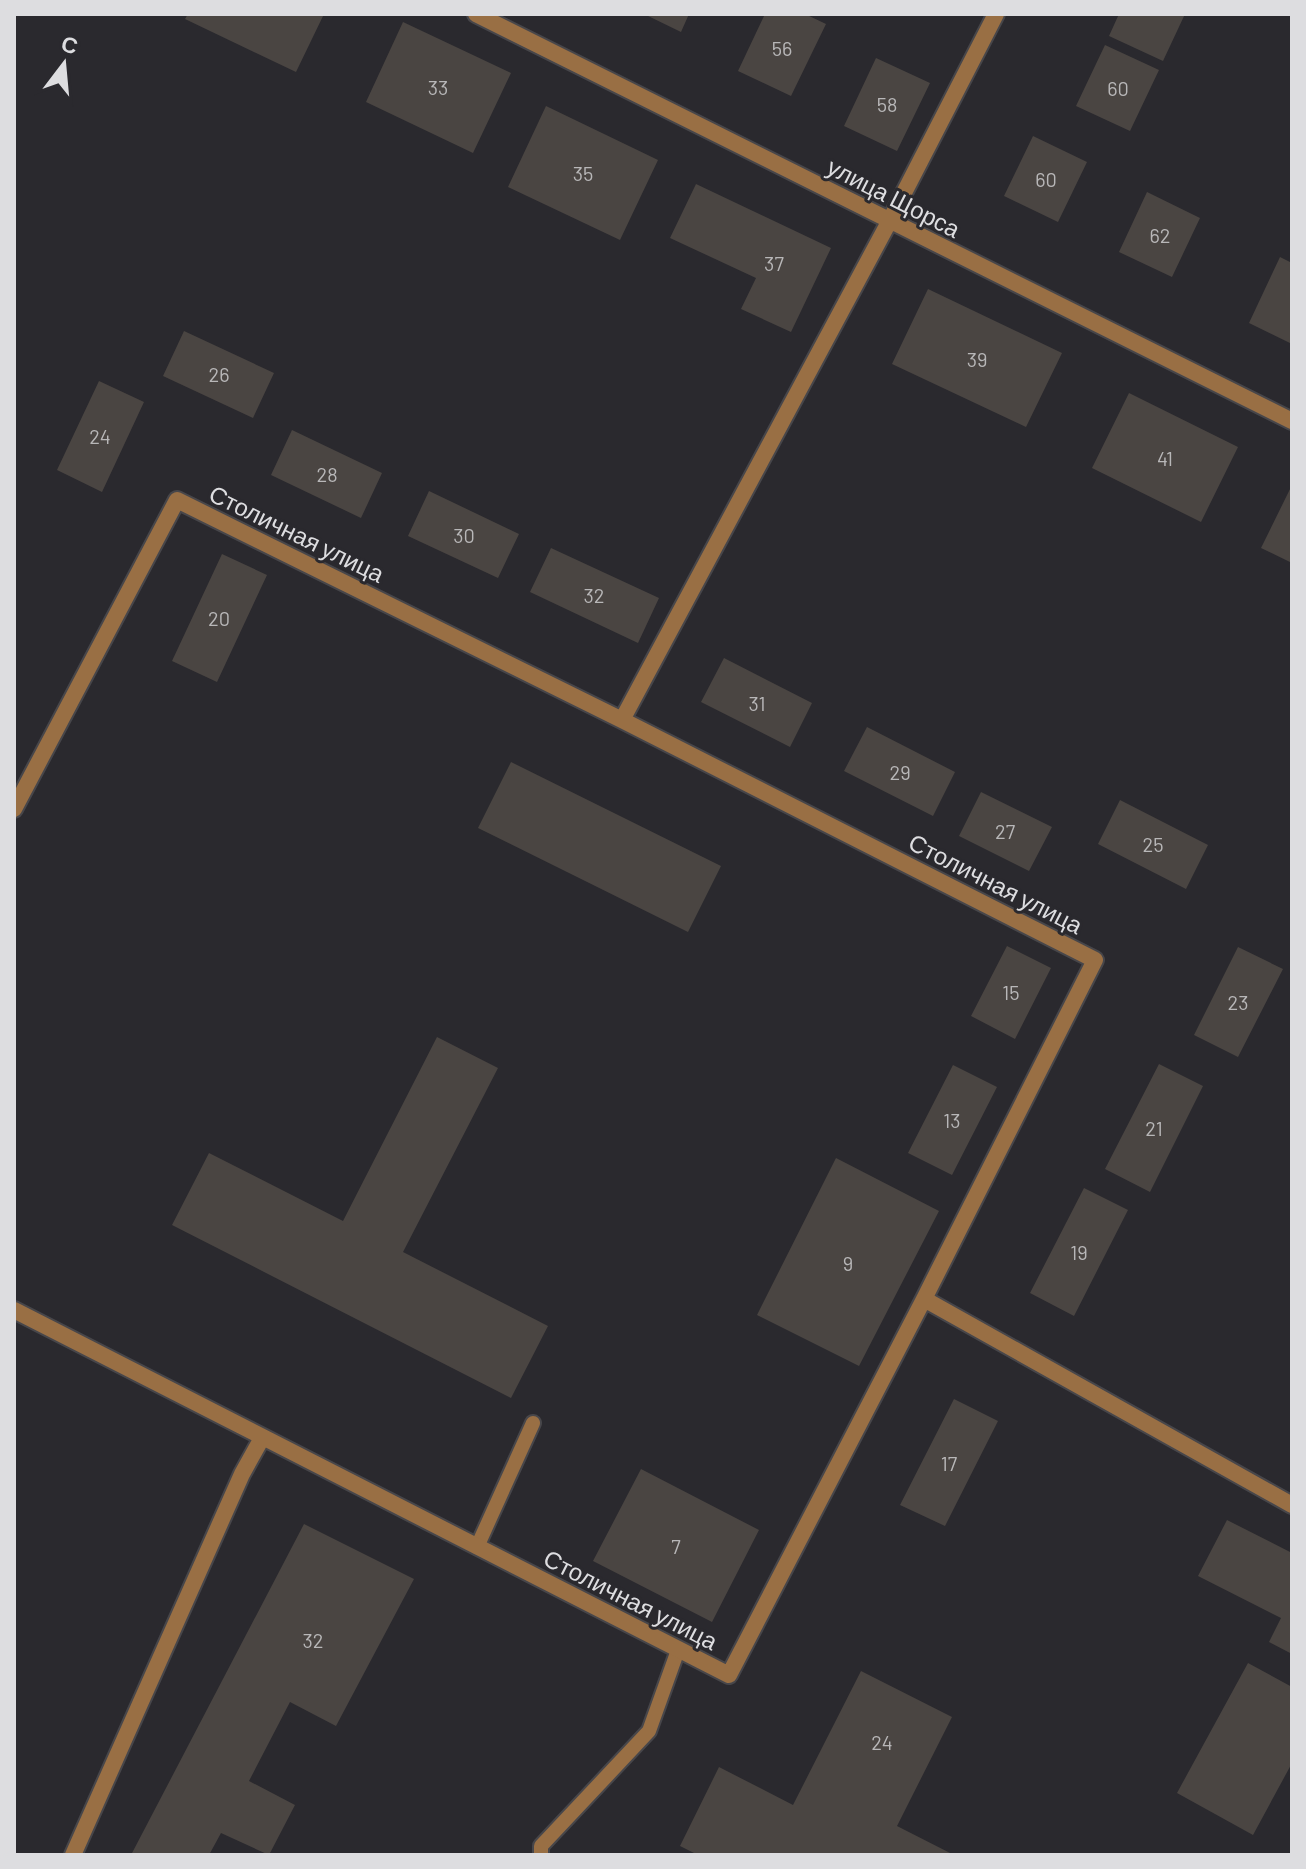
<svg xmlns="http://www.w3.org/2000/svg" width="1306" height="1869" font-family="Barlow,sans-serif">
  <rect width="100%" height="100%" fill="#2a292e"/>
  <path fill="#4a4542" d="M188,14H324L296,72L185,19Z
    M644,14H689L681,32Z
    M765,14H805L826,24L791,96L738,71Z
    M1119,14H1185L1163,61L1109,36Z
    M403,22L511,73L473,153L366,102Z
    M1105,45L1159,70L1130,131L1076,106Z
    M876,58L930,83L897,151L844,126Z
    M546,106L658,160L620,240L508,187Z
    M1033,136L1087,162L1058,222L1004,196Z
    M696,184L831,248L791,332L741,309L756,278L670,238Z
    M1147,192L1200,218L1172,277L1119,252Z
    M1280,257L1292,263V344L1249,323Z
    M928,289L1062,353L1026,427L892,364Z
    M184,331L274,373L253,418L163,376Z
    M99,381L144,402L102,492L57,470Z
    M1129,393L1238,447L1201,522L1092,468Z
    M292,430L382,473L361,518L271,475Z
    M1292,485V563L1261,548Z
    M429,491L519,534L498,578L408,536Z
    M551,548L659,598L638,643L530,592Z
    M222,554L267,575L217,682L172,661Z
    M724,658L812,703L790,747L701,702Z
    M867,727L955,772L933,816L844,771Z
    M511,762L721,866L688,932L478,828Z
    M981,792L1052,827L1029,871L959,836Z
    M1120,800L1208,845L1186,889L1098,844Z
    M1007,946L1051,968L1015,1039L971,1016Z
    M1238,947L1283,969L1238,1057L1194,1035Z
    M437,1037L498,1068L403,1252L548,1326L511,1398L172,1225L209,1153L343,1221Z
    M1159,1064L1203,1086L1150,1192L1105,1169Z
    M953,1065L997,1087L952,1175L908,1153Z
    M836,1158L939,1211L859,1366L757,1315Z
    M1084,1188L1128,1210L1074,1316L1030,1293Z
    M954,1399L998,1421L945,1526L900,1505Z
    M641,1469L759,1530L712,1622L593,1561Z
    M1227,1520L1292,1553V1654L1269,1642L1281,1618L1198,1576Z
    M304,1524L414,1579L336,1726L290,1702L249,1781L295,1805L269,1855L221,1833L209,1855H131Z
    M1248,1663L1292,1687V1763L1253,1835L1177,1793Z
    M861,1671L952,1717L897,1826L954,1855H698L680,1846L719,1767L793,1805Z"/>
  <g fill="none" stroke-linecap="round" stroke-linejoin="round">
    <defs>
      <path id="service" d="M477,1547L533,1423
        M541,1855V1846L649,1731L678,1650"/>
      <path id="minor" d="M476,14L1292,421
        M622,720L889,222L996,14
        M14,809L177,500L622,720L1095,960L924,1299L729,1675L14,1310
        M924,1299L1292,1505
        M73,1855L242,1474L262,1438"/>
    </defs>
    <use href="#service" stroke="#47464a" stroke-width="18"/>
    <use href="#minor" stroke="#47464a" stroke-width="20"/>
    <use href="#service" stroke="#996f44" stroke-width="14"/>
    <use href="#minor" stroke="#996f44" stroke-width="16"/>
  </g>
  <g text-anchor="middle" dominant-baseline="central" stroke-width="6" stroke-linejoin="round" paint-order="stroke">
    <g font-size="20" fill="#b8b7b8">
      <text x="782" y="48">56</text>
      <text x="438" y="87">33</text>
      <text x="1118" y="88">60</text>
      <text x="887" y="104">58</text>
      <text x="583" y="173">35</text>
      <text x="1046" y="179">60</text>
      <text x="1160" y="235">62</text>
      <text x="774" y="263">37</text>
      <text x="977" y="359">39</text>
      <text x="219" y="374">26</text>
      <text x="100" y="436">24</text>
      <text x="1165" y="458">41</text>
      <text x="327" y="474">28</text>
      <text x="464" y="535">30</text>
      <text x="594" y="595">32</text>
      <text x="219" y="618">20</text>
      <text x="757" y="703">31</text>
      <text x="900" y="772">29</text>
      <text x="1005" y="831">27</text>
      <text x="1153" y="844">25</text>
      <text x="1011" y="992">15</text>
      <text x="1238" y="1002">23</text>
      <text x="952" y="1120">13</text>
      <text x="1154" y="1128">21</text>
      <text x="1079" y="1252">19</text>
      <text x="848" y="1263">9</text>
      <text x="949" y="1463">17</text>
      <text x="676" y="1546">7</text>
      <text x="313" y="1640">32</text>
      <text x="882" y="1742">24</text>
    </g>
    <g font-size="24" fill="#dddde0" stroke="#2a292e">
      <text transform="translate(894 197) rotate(27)">улица Щорса</text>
      <text transform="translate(297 533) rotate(26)">Столичная улица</text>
      <text transform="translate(996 883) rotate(27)">Столичная улица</text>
      <text transform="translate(631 1599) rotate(27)">Столичная улица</text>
    </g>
  </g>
  <rect width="1306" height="1869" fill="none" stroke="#dddde0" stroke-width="32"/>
  <g transform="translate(64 64) rotate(16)" stroke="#2a292e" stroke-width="6" paint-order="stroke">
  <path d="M0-6L14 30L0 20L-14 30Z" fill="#dddde0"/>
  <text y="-12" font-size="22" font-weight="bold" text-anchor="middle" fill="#dddde0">С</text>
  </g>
</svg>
